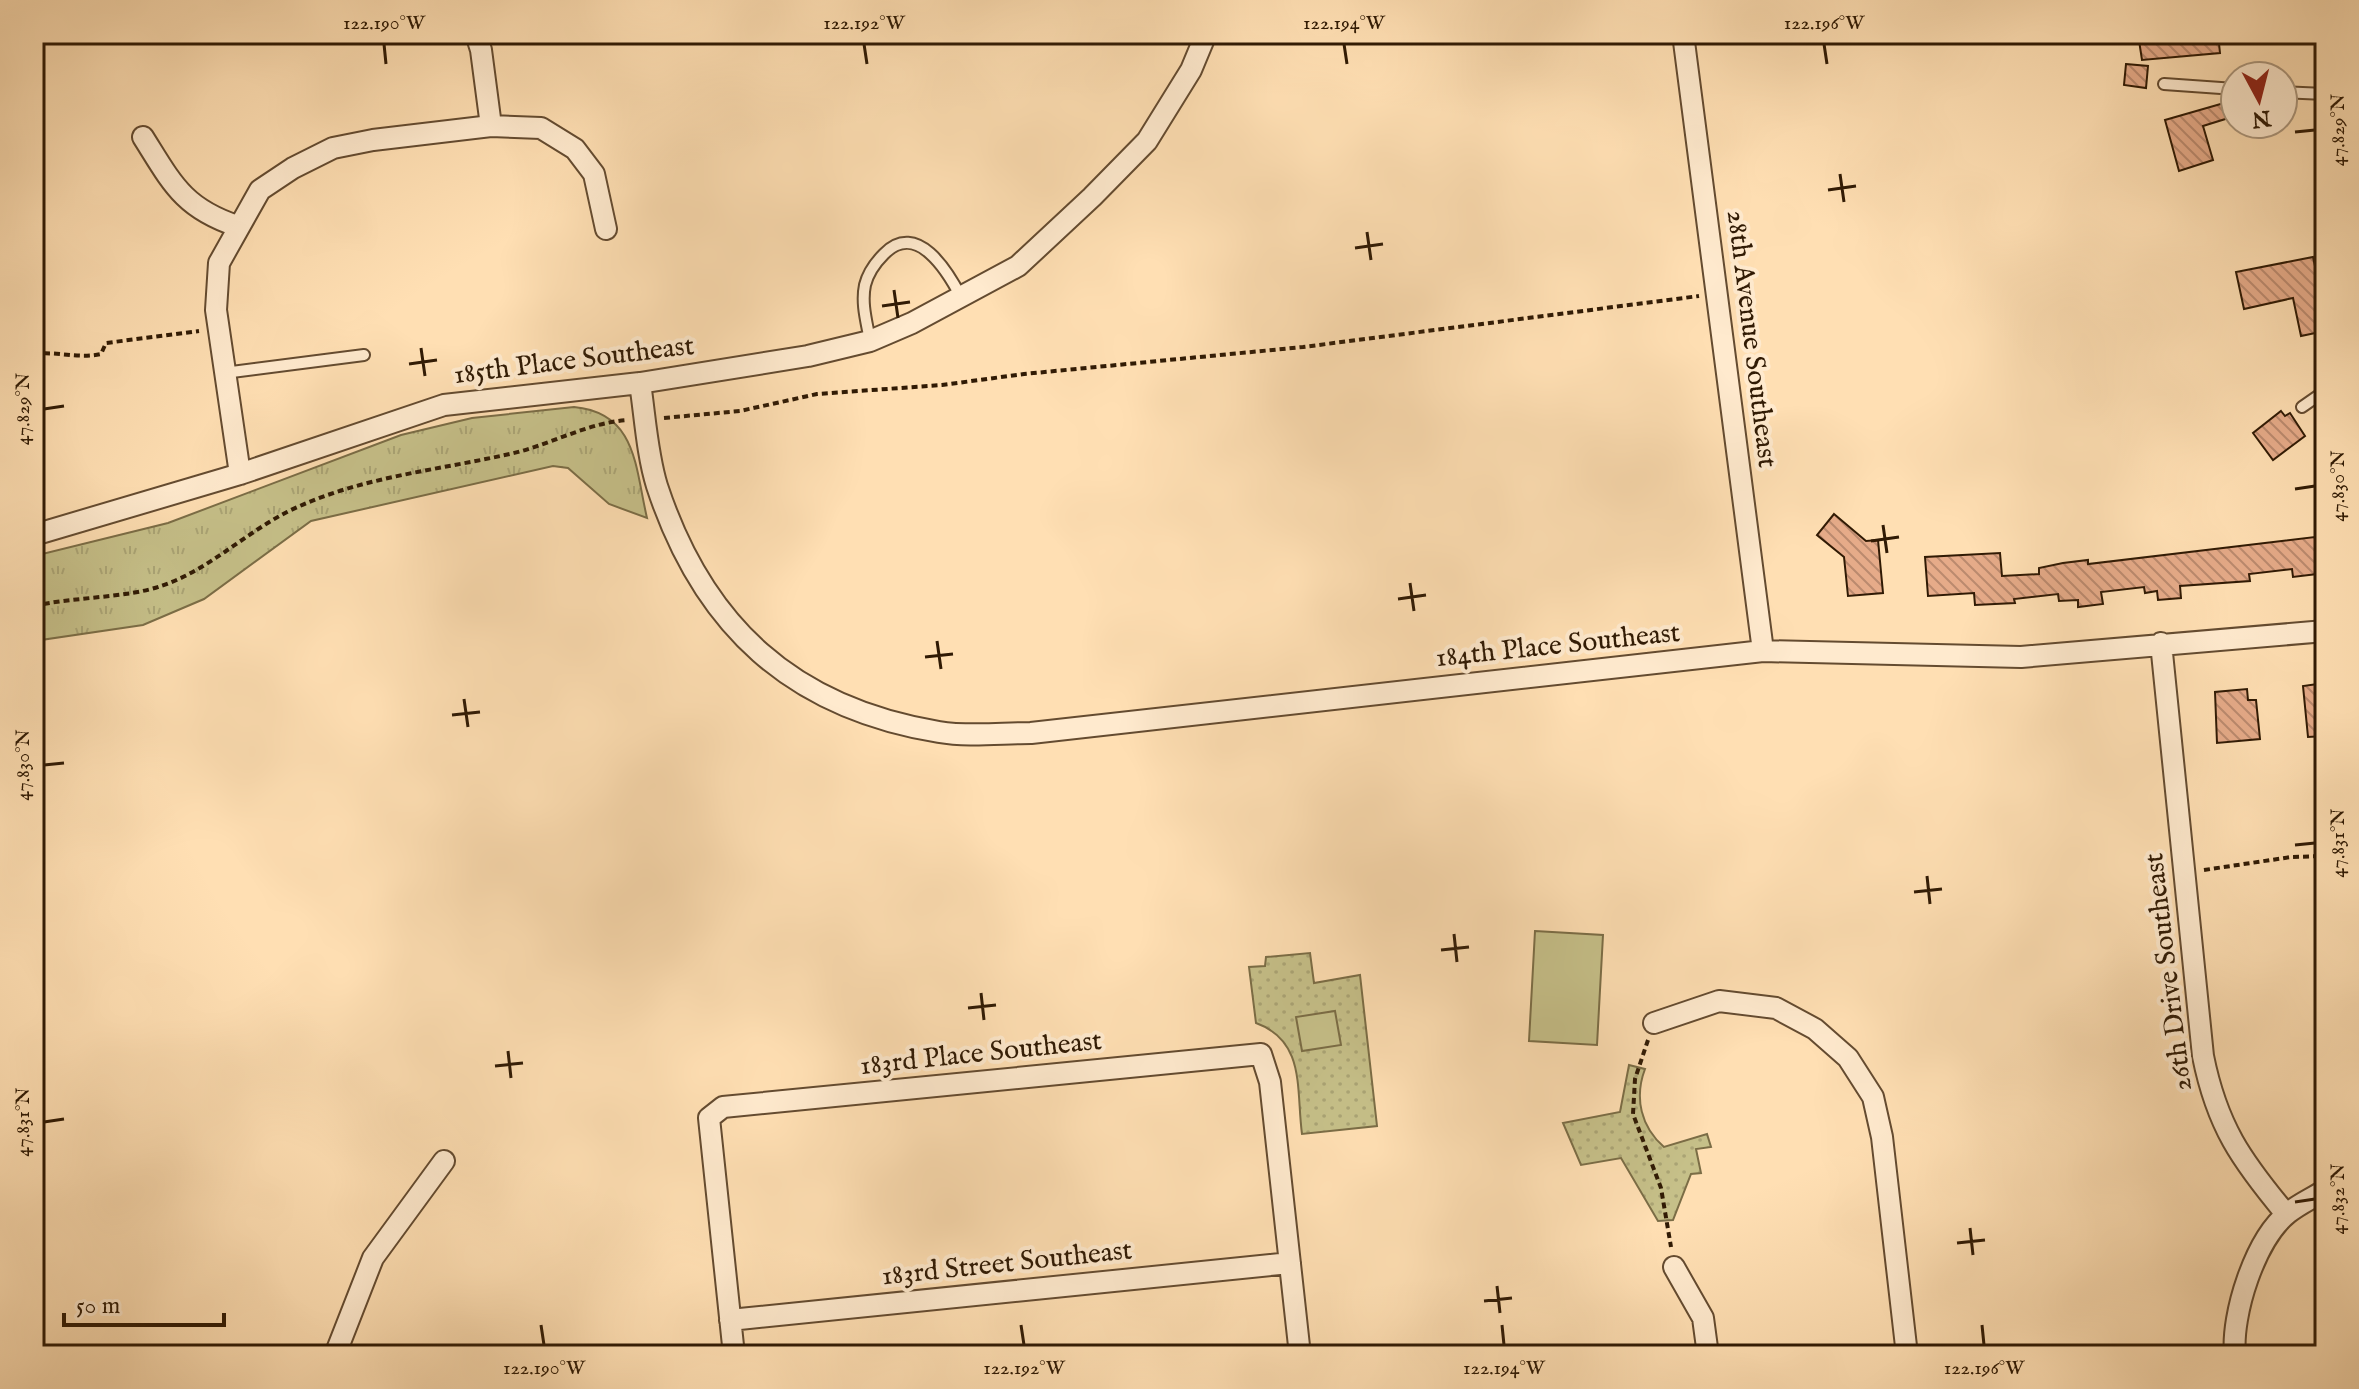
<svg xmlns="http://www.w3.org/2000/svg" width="2359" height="1389" font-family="'IM FELL English',serif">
  <defs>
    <pattern id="grass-tufts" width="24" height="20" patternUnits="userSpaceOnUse" patternTransform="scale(2)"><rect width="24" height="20" fill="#c6c089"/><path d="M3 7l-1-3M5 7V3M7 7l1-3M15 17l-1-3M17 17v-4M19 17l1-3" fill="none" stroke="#aaa475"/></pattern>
    <pattern id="park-dots" width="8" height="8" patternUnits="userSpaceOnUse" patternTransform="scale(2)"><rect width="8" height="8" fill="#c6c089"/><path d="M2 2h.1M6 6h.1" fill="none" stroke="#aaa475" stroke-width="1.8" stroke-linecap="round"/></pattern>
    <pattern id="building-back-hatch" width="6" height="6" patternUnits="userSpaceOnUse" patternTransform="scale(2)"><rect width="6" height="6" fill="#e6ab89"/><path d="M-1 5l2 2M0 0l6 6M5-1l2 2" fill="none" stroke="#bb8a6e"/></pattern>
  </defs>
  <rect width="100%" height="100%" fill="#ffdfb3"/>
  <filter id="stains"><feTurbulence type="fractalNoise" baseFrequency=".0025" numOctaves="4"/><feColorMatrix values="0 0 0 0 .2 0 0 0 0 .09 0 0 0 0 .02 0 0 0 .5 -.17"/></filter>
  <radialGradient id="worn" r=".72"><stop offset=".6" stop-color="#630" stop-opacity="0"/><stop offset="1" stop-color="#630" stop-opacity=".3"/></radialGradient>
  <path fill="url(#grass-tufts)" stroke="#7b6d46" stroke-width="2" d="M574,407C637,413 635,467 647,518L609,504L568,468L553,466L311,521L204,599L143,625L34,641V556L168,523L401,435L472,418Z"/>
  <path fill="url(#park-dots)" stroke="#7b6d46" stroke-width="2" d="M1310,953L1314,983L1360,975L1377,1126L1302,1134C1296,1090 1306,1041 1256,1023L1249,967L1265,966L1266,957Z
    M1629,1065L1645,1069C1634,1098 1641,1127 1664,1147L1707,1134L1711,1147L1696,1149L1701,1173L1691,1174L1673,1220L1658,1221L1621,1158L1581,1165L1563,1123L1620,1112Z"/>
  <path fill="#c6c089" stroke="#7b6d46" stroke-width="2" d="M1535,931L1603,935L1597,1045L1529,1041Z
    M1335,1011L1341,1045L1302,1051L1296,1017Z"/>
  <path fill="url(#building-back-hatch)" stroke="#301a04" stroke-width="2" d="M2138,34H2218L2220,53L2142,60Z
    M2126,64L2148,66L2146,88L2124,85Z
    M2231,101L2235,116L2203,126L2213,160L2179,171L2165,120Z
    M2313,257L2319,284L2325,283V331L2301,336L2293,298L2244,309L2236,272Z
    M2281,411L2285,416L2290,413L2305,436L2273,460L2253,433Z
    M1834,514L1866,541L1878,540L1883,593L1848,596L1844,557L1817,535Z
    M2323,536L2325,573L2293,577L2292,569L2249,574L2250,581L2180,586L2181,598L2158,600L2157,591L2145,593L2144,587L2101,592L2103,604L2078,607V600L2059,601L2058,594L2014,599L2015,603L1975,605L1974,593L1928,596L1925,557L2000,553L2002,576L2039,574V568L2063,563L2088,560V564Z
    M2325,683V736L2308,737L2303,686Z
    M2247,689L2248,700H2256L2260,739L2217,743L2215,692Z"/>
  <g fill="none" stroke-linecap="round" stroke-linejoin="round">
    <defs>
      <path id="lane" d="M2164,84L2235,89
        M2283,92L2325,94
        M870,341C867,323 861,304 865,285C868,273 875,263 884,254C917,220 948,272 961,297
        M224,373L364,355
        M2302,407L2325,391
        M2011,1355H2021"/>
      <path id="street" d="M476,34L481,50L491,126
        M1683,34L1763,651
        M143,137C172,183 183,208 237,226
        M640,383C645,416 647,454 657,486C703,626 792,708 939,732C968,737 1001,733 1031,733L1763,651L2021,657L2325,631
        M240,474L216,310L219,263L260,190L293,168L333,148L373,140L491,126L541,128L575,149L594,174L606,229
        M34,535L240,474L444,405L640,383L808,356L870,341L912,323L1018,266L1092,197L1147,141L1191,70L1206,34
        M2161,643L2203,1056C2217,1126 2241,1160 2286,1214
        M1654,1023L1719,1001L1776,1008L1815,1029L1848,1058L1873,1097L1882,1137L1907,1355
        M1674,1267L1703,1318L1708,1355
        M730,1320L1290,1263
        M335,1355L373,1258L444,1161
        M734,1355L709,1118L723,1107L1261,1054L1270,1082L1300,1355
        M2235,1355C2231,1315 2255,1239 2288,1213C2299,1204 2313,1198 2325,1190"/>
    </defs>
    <use href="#lane" stroke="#644b30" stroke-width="14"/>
    <use href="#street" stroke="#644b30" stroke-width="24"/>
    <path stroke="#301a04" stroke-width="4" stroke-dasharray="6 4" stroke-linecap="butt" d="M34,354C57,351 78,359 101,354L106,343L199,331
      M664,418L740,411L817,394L942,385L1024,374L1303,347L1699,296
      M34,606C72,597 127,598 161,586C207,571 244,534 287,512C355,478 432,471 505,455C547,447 585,423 627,420
      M2204,870L2291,857L2325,856
      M1648,1040L1635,1079L1633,1114L1661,1188L1671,1247"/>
    <use href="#lane" stroke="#ffeace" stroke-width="10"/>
    <use href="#street" stroke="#ffeace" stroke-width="20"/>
  </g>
  <path fill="none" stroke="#301a04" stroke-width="3" d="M384,44L386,64M864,44L867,64M1344,44L1347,64M1824,44L1827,64M2295,132L2315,130M1840,174L1844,202M1828,190L1856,186M1367,232L1371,260M1355,248L1383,244M894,290L898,318M882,306L910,302M421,348L425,376M409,364L437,360M44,409L64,406M2295,489L2315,486M1883,525L1887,553M1871,541L1899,537M1410,583L1414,611M1398,599L1426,595M937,641L941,669M925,657L953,654M464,699L468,727M452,715L480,712M44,765L64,763M2295,845L2315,843M1927,876L1930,904M1914,892L1942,889M1454,934L1457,962M1441,950L1469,947M981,993L984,1020M968,1008L996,1005M508,1051L511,1078M495,1066L523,1063M44,1122L64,1119M2295,1202L2315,1199M1970,1228L1973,1255M1957,1243L1985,1240M1497,1286L1500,1313M1484,1301L1512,1298M541,1325L544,1345M1021,1325L1024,1345M1502,1325L1504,1345M1982,1325L1984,1345"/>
  <g text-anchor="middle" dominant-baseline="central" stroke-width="8" stroke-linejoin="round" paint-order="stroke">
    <g font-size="28" fill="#301a04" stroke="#ffeace">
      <text transform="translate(1751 339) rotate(83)">28th Avenue Southeast</text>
      <text transform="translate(574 361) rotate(-7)">185th Place Southeast</text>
      <text transform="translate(1558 646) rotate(-6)">184th Place Southeast</text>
      <text transform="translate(2169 972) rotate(-97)">26th Drive Southeast</text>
      <text transform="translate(981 1054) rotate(-6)">183rd Place Southeast</text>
      <text transform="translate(1007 1264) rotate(-6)">183rd Street Southeast</text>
    </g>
  </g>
  <rect width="2359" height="1389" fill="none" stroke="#ffdfb3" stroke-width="88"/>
  <g transform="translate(2259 100) rotate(173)"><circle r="38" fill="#ffeace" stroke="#ac977d" stroke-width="2"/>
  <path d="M0-6L14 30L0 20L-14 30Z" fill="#8f2418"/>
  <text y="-12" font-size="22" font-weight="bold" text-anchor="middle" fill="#301a04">N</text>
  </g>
  <path d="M64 1313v12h160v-12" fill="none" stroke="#301a04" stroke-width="4"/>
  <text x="76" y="1313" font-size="24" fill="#301a04" stroke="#ffeace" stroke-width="6" paint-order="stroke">50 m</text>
  <rect x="44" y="44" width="2271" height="1301" fill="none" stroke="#301a04" stroke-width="3"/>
  <g font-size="20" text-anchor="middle" fill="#301a04">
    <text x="384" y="29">122.190°W</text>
    <text x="864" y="29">122.192°W</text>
    <text x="1344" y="29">122.194°W</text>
    <text x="1824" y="29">122.196°W</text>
    <text transform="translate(2337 130) rotate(-90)" y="7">47.829°N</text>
    <text transform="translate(22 409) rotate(-90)" y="7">47.829°N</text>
    <text transform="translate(2337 486) rotate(-90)" y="7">47.830°N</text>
    <text transform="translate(22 765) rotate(-90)" y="7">47.830°N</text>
    <text transform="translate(2337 843) rotate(-90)" y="7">47.831°N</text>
    <text transform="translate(22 1122) rotate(-90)" y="7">47.831°N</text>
    <text transform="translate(2337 1199) rotate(-90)" y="7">47.832°N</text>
    <text x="544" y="1374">122.190°W</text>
    <text x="1024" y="1374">122.192°W</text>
    <text x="1504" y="1374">122.194°W</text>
    <text x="1984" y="1374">122.196°W</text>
  </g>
  <rect width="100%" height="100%" filter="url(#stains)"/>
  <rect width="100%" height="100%" fill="url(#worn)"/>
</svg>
